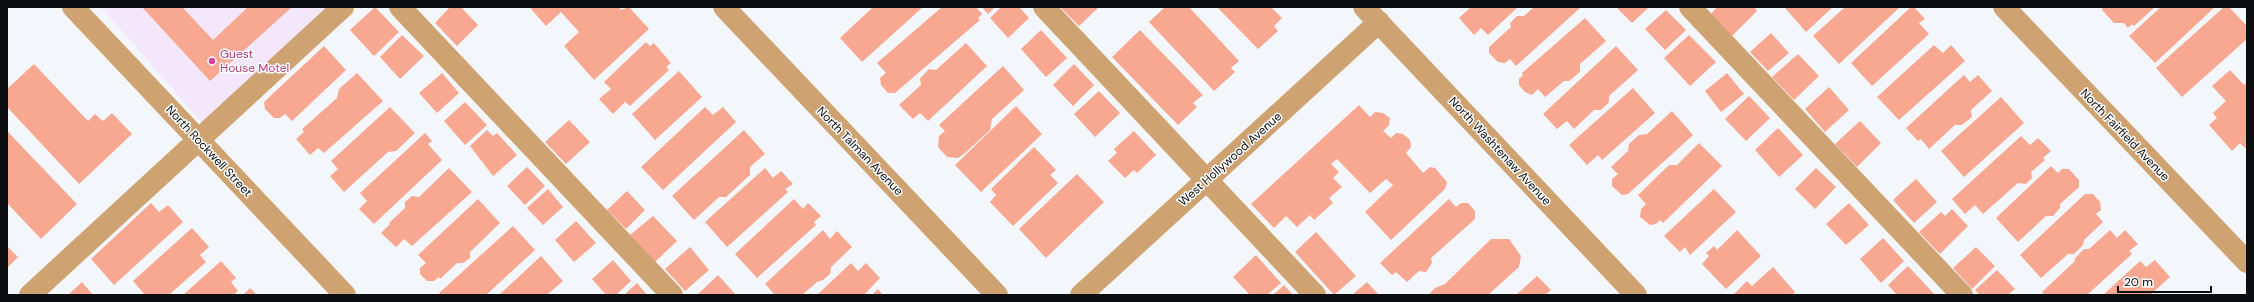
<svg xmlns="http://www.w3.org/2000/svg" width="2254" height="302" font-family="'DM Sans',sans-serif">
  <rect width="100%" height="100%" fill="#f3f7fc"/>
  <path fill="#f4e7fb" d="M101,7H345L209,131Z"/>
  <path fill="#f8a790" d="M142,7H182L213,40L248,7H292L210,81Z
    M375,7L399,32L374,56L350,30Z
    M450,7H461L478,25L457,46L435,23Z
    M532,7H619L621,10L629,7L649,29L594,80L564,46L579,32L561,12L546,26L531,9Z
    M873,7H923L862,62L840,38Z
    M942,7H976L982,14L978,18L980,20L895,93H888L881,85L880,78L886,73L877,63Z
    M982,7H995L988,14Z
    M1001,7H1019L1029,18L1008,38L990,18Z
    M1060,7H1099L1079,26Z
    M1165,7H1189L1239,61L1231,68L1235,72L1214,91L1149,22Z
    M1217,7H1271L1282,18L1274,26L1278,31L1258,49Z
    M1471,7H1518L1488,35L1481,28L1474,35L1459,18Z
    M1534,7L1580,8L1516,66L1510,59L1505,63L1498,62L1489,53V47L1511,27L1510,23L1517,16H1524Z
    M1616,7H1649L1632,23Z
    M1717,7H1754L1757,11L1732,36L1711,14Z
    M1786,7H1833L1806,32L1785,8Z
    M1845,7H1900L1839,64L1813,36Z
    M1911,7H1914L1925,19L1919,23L1929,34L1872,86L1851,63Z
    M2103,7H2155L2134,26L2132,24L2128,28L2124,23H2114L2102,10Z
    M2161,7H2215L2155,63L2129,36Z
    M2224,7H2229L2247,26V39L2182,97L2156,68Z
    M1666,10L1686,30L1665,50L1645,29Z
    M1585,18L1606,41L1580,64V72L1569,81H1564L1545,97L1538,89L1532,95L1525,92L1519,85V79L1523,75L1522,73Z
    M1041,30L1067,58L1046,77L1021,49Z
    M1140,30L1203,95L1193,103L1197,107L1178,125L1112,57Z
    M1771,33L1789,53L1768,71L1750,52Z
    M402,35L424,56L400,79L380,57Z
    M1689,35L1716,62L1690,86L1664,58Z
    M646,42L650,46L654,43L671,63L666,67L669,70L630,106L625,102L613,114L599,99L611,89L604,82Z
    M966,43L987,66L928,121L920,113L913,119L899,105L921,85L920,78L929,69L936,70Z
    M1934,45L1943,53L1951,45L1965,61L1899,120L1877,97Z
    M324,46L346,70L292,121L285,114L280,118H274L265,109L264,102Z
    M1616,46L1638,70L1609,96V102L1601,110H1594L1574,129L1567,121L1557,129L1543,114Z
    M1798,54L1819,76L1794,100L1772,77Z
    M34,64L88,121L95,114L103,121L112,113L132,134L79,184L7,107V89Z
    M1074,64L1094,85L1073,106L1053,85Z
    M1003,66L1024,90L992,119L990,130L965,153L958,158L947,157L938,147L939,136L945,131L939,125Z
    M2230,70L2244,85L2247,82V146L2245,148L2240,143L2232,151L2209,125L2217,118L2213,113L2226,101L2212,86Z
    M679,71L702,97L655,140L632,114Z
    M357,73L383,101L324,153L318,148L310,155L296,139L304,132L302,129L337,98L339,89Z
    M442,73L459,93L437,113L419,93Z
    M1727,73L1744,94L1721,112L1705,91Z
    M1964,75L1970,82L1978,75L1992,91L1971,110L1972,117L1962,125H1955L1929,149L1921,139L1918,141L1906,128Z
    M1829,87L1849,110L1825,132L1805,109Z
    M1633,88L1655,113L1602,160L1598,155L1587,165L1569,145Z
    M1099,91L1120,113L1095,137L1074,114Z
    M1749,96L1770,118L1746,141L1725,119Z
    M2001,97L2024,123L1964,177L1941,151Z
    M465,102L487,125L465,145L444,121Z
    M1359,105L1370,117L1375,112L1383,113L1390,118L1389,125L1383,131L1391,138L1396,133L1403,134L1410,140L1411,147L1406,153L1423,173L1430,167L1435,168L1447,182L1445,189L1391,240L1365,212L1393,185L1386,179L1370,193L1337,159L1331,164L1339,172L1333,178L1342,187L1329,198L1333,203L1314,220L1310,215L1297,227L1286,216L1274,228L1251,204Z
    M1016,106L1042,134L981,192L955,165Z
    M390,107L415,133L396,151L388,152L344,192L330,176L338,169L331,161Z
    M705,107L713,115L723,107L736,122L663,190L641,167Z
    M1672,111L1693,135L1628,194L1622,195L1612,186V179L1618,174L1611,167L1628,151L1629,144L1639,135L1647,134Z
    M569,120L590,142L566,164L545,142Z
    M1860,121L1881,143L1857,167L1835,144Z
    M1778,128L1803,155L1779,177L1755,150Z
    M487,130L493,136L497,133L517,155L493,176L470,146Z
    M744,130L765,154L750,167V175L726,197H719L694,220L672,196Z
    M7,131L77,204L41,239L7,203Z
    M1134,131L1156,155L1137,173L1134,170L1125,178L1108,161L1117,153L1114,149Z
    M425,133L432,141L428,144L442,160L374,224L359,209L367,201L360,193Z
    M2021,136L2030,145L2038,138L2051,151L2043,158L2045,160L2031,172L2032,178L2026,184L2018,183L1983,214L1975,205L1965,214L1952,199Z
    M1699,143L1722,166L1663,223L1660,220L1656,224L1650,225L1640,217L1641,209L1646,204L1638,195L1669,165H1677Z
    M1034,147L1056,170L1050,175L1058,183L1013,226L990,202L996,195L991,189Z
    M2051,166L2058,173L2062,169H2069L2079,180V187L2060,204V208L2053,216H2046L2018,242L1996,218Z
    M527,167L545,186L525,205L507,186Z
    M449,168L472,192L412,246L404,239L396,247L381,233L390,224L389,223L405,208V202L412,196L419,197Z
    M765,168L773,178L781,171L793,184L785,189L788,192L727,247L705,222Z
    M1816,168L1836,187L1815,209L1795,189Z
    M1077,174L1104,202L1046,258L1019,229Z
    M1916,179L1937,202L1914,223L1893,200Z
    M548,189L563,207L543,225L527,208Z
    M1714,189L1736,212L1690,255L1685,247L1680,252L1664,236Z
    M627,191L645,210L626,229L607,210Z
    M2085,194H2093L2100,202L2101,210L2096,214L2103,222L2084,240L2083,245L2074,254H2068L2041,278L2020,255Z
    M478,199L500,223L470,252V258L463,263H457L440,279L439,277L434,281H427L420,274V268L426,263L418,255Z
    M794,199L803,209L808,203L821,216L814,222L816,225L757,278L735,254Z
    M1449,199L1456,207L1461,203H1468L1475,211V219L1431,258L1432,263L1426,272L1419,271L1407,282L1396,272L1392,275L1380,263Z
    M151,203L159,212L168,205L183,222L114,285L91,259Z
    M1849,203L1869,225L1846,245L1826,224Z
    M1952,209L1968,226L1940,254L1919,232L1941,212L1945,216Z
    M653,216L677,241L655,262L630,235Z
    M576,221L596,243L574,262L555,240Z
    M513,226L535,250L486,295H441L439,293Z
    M192,228L209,247L200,255L206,262L169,295H145L133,281Z
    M823,230L830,239L837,231L852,247L831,267L830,274L823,280L817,282L802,295H775L765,284Z
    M1737,230L1761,256L1726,289L1702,264L1709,256L1706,253L1714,246L1717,250Z
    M2110,230L2117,238L2125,230L2138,244L2129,251L2132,254L2087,295H2045L2042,292L2074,262L2076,257L2084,249H2089Z
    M1316,232L1356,276L1334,295L1295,252Z
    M1883,238L1904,261L1881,283L1860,259Z
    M1491,239H1509L1521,256L1519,267L1488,295H1428L1435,288L1445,284Z
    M7,246L18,257L7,268Z
    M690,247L709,270L685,291L665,269Z
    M1976,247L1995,266L1972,289L1953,268Z
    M1256,255L1281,283L1267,295H1250L1233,277Z
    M541,256L563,281L547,295H499Z
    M613,260L631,281L616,295H606L592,279Z
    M2155,260L2170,277L2150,295H2103L2140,261L2146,267Z
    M221,261L236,278L231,282L238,291L233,295H183Z
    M851,263L858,271L866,263L880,278L864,295H817Z
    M1908,266L1935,295H1897L1888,285Z
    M1773,267L1795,292L1792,295L1734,294L1747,281L1752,286Z
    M1997,270L2015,289L2008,295H1980L1975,290Z
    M718,275L736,295H697Z
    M1537,276L1551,290L1545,295H1516Z
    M82,282L93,295H68Z
    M1367,282L1379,295H1352Z
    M637,283L647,295H624Z
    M1284,285L1293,295H1273Z
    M250,288L257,295H243Z
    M878,289L883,295H872Z"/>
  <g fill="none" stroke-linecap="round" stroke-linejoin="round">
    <path stroke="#cfa371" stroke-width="22" d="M73,7L345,295
      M400,7L672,295
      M724,7L997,295
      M1044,7L1315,295
      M1364,7L1636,295
      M1690,7L1962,295
      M2004,7L2247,262
      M30,295L343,7
      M1081,295L1379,22"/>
  </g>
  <circle fill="#d1479c" stroke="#fff" stroke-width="1.5" cx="212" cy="61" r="4"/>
  <g text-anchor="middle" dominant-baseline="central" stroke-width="3" stroke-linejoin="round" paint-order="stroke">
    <g font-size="12" fill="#b23c85" stroke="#fff" text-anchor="start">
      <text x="220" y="54">Guest<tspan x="220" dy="14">House Motel</tspan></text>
    </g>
    <g font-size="12" fill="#0c0d0f" stroke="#fff">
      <text transform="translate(2125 135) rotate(46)">North Fairfield Avenue</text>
      <text transform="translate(209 151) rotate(47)">North Rockwell Street</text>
      <text transform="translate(860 151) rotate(46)">North Talman Avenue</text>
      <text transform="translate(1500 151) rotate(47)">North Washtenaw Avenue</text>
      <text transform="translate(1230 159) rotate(-42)">West Hollywood Avenue</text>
    </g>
  </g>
  <rect width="2254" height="302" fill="none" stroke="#0c0d0f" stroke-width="16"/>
  <path d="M2118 286v6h93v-6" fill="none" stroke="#0c0d0f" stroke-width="2"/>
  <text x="2124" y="286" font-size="12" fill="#0c0d0f" stroke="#ffffff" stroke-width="3" paint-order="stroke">20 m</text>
</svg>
